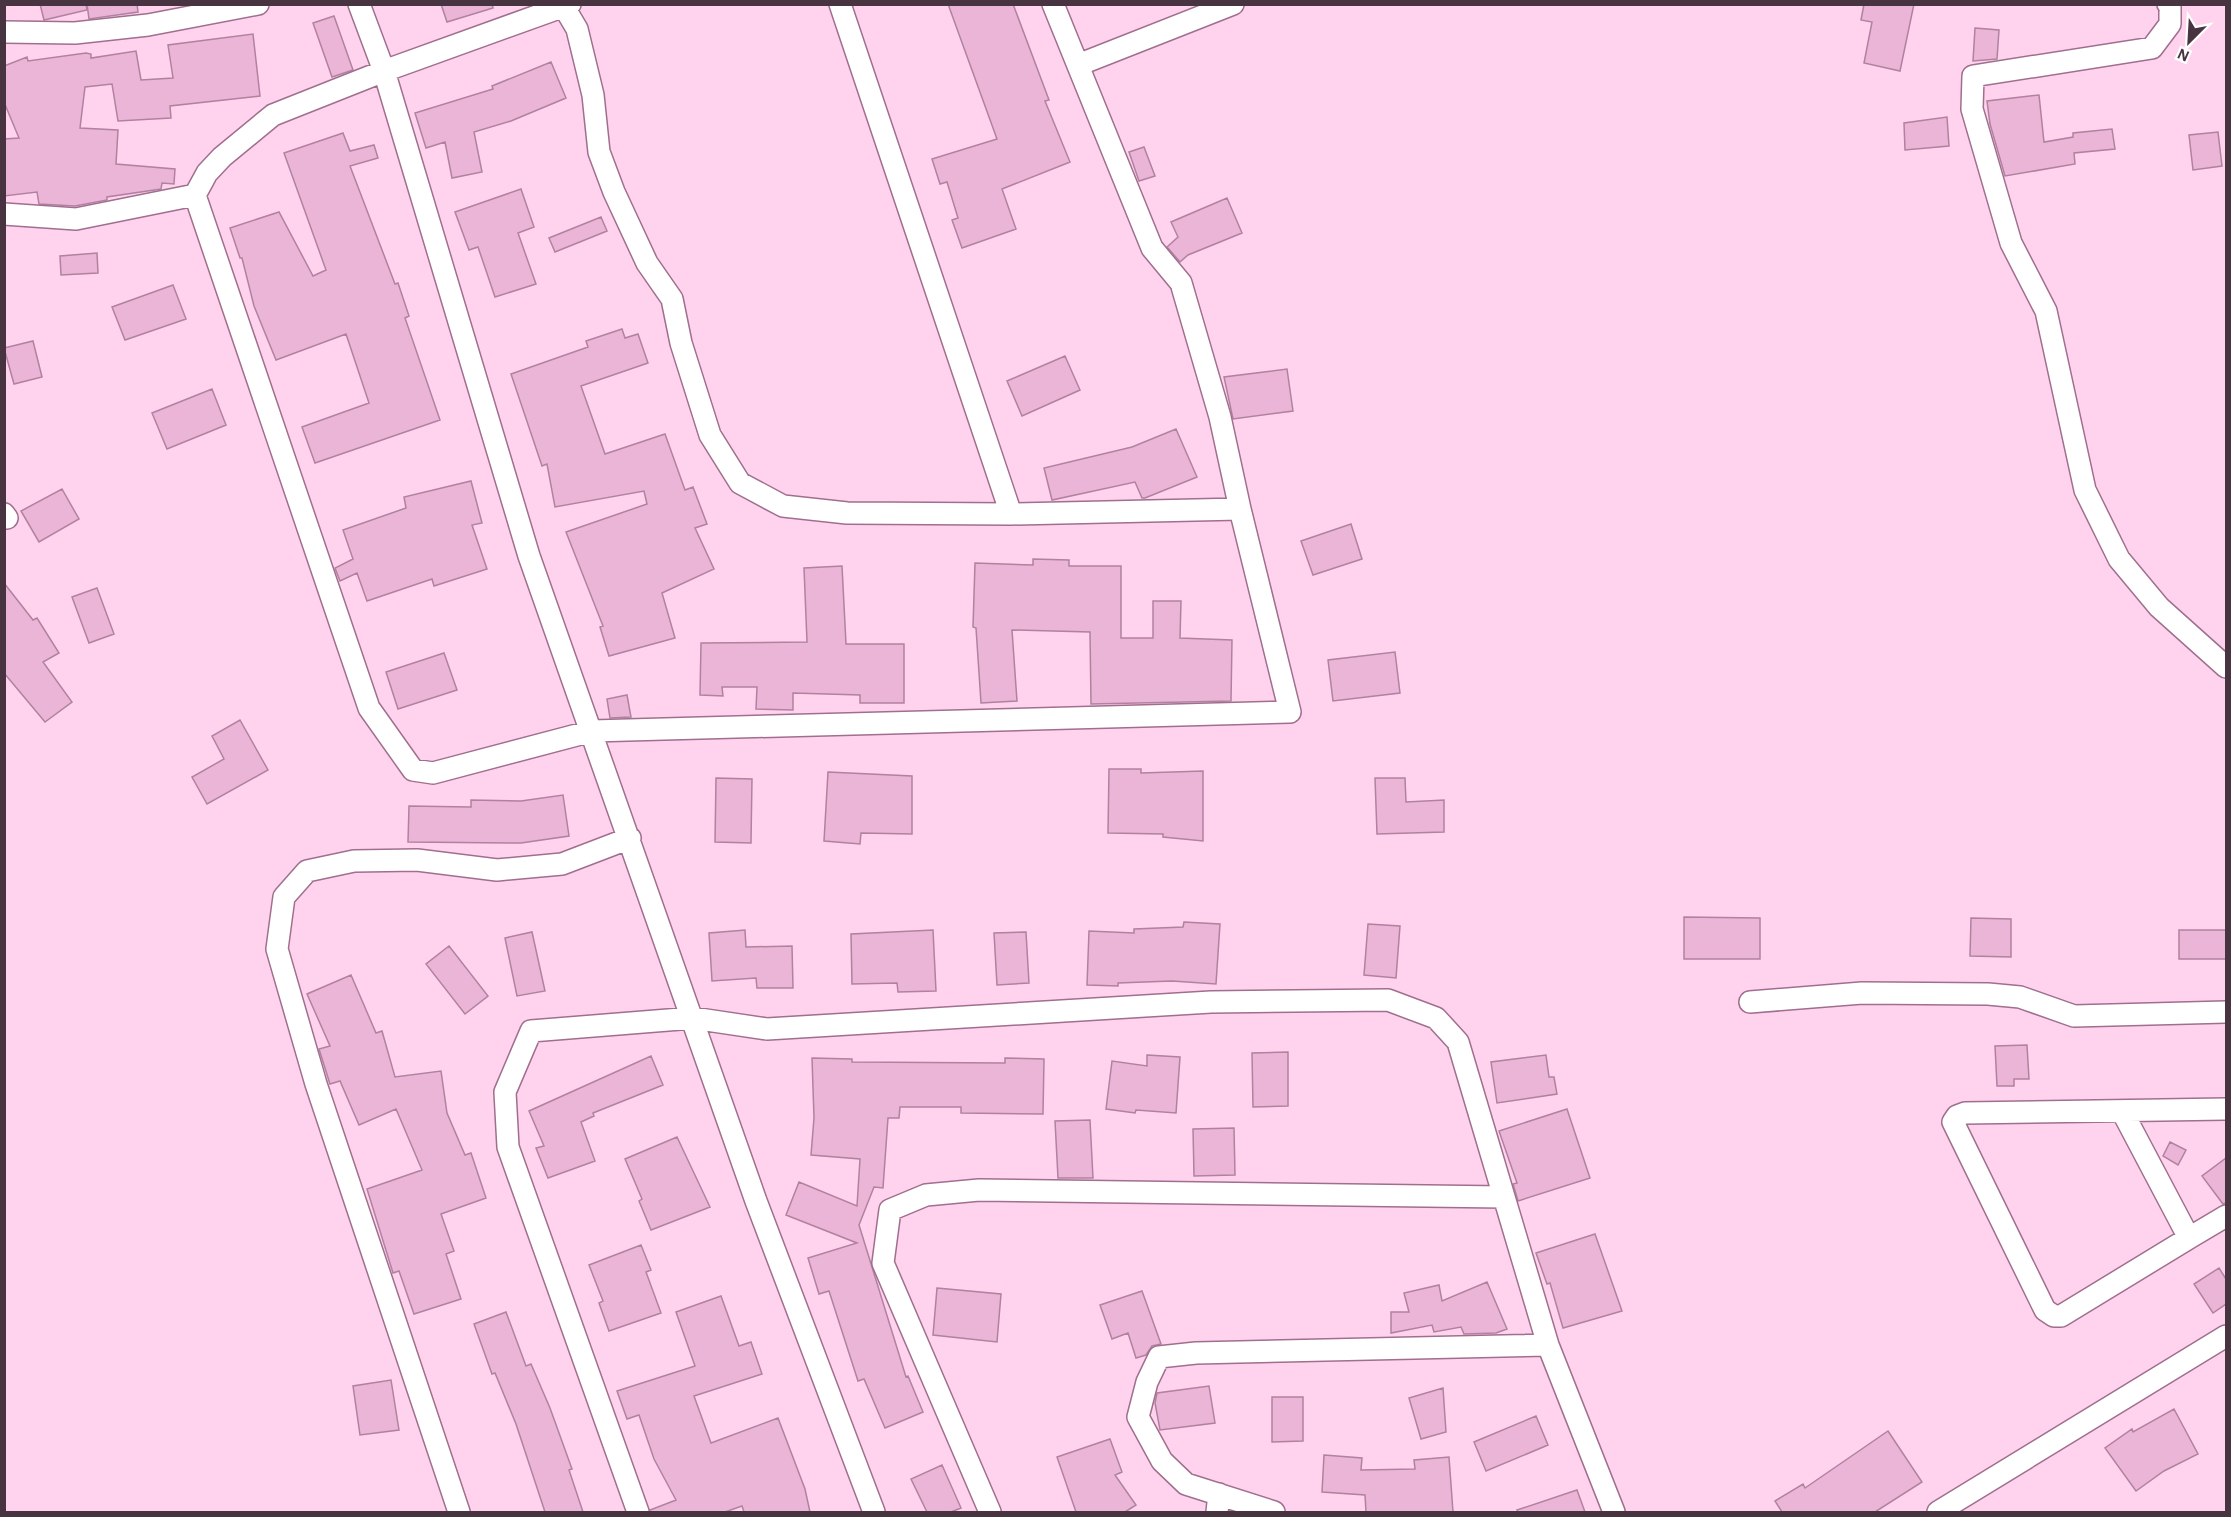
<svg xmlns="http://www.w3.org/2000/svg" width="2231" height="1517" font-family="'Alegreya Sans',sans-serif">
  <rect width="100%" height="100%" fill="#ffd3ee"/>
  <path fill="#eab5d6" stroke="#b281a0" stroke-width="1.5" d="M40,4H86L87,10L44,20Z
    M87,4H137L138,12L89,19Z
    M441,4H492L493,8L447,22Z
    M948,4H1013L1049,100L1045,101L1070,162L1002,189L1016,229L962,248L952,220L958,218L947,182L940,184L932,159L997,139Z
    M1864,4H1914L1900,71L1864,63L1872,22L1861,20Z
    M334,16L353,70L332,77L313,23Z
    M1975,28L1999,30L1997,59L1973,61Z
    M253,34L260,96L170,106L171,118L118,121L112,84L85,87L80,128L118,130L116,164L175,169L174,184L162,183L161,189L107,197V200L75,206L39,204L37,192L4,196V139L19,138L4,102V66L27,57L28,61L86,53L91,54V58L136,51L141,80L173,78L168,45Z
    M551,62L566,98L511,121L474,132L482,172L452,178L445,142L426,148L415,113L493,89L492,86Z
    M2039,95L2044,142L2073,137V133L2112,129L2115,149L2074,153L2075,164L2005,176L1990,124L1987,101Z
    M1947,117L1949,146L1905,150L1904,123Z
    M2218,132L2222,166L2193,170L2189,135Z
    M343,133L350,151L374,145L378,158L350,166L395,284L398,283L409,316L405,318L440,420L315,463L302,427L369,403L346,334L276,360L254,306L242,258H240L230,228L279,212L313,276L326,270L284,153Z
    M1144,147L1155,176L1139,181L1129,152Z
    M521,189L534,227L518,233L536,284L495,297L478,247L469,250L455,212Z
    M1227,198L1242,233L1188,255L1180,262L1167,247L1178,237L1171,222Z
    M601,217L607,231L555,252L549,238Z
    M97,253L98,273L61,275L60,256Z
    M173,285L186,319L125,340L112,307Z
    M622,329L625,338L638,334L648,363L581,386L605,454L665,434L685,490L693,487L707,524L695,528L714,569L662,593L675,638L609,656L600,627L603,626L566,532L647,504L644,491L555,507L547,464L542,466L511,374L588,347L586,341Z
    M33,341L42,377L14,384L4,348Z
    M1065,356L1080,390L1022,416L1007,381Z
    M1287,369L1293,411L1233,419L1224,377Z
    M212,389L226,425L167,449L152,413Z
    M1176,429L1197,477L1145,498H1142L1135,482L1052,500L1044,468L1132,447Z
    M471,481L482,523L472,525L487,569L434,586L432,579L367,601L357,573L340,581L335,568L353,559L343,530L406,508L404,497Z
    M62,489L79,519L39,542L21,511Z
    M1351,524L1362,559L1313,575L1301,541Z
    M1033,559L1069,560V566H1121V638H1153V601H1181L1180,638L1232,640L1231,701L1091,704L1090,632L1012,630L1017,701L981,703L976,628L973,627L975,563L1033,565Z
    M842,566L846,644H904V703H860V695L793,693V710L756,709L757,687H722L723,696L700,695L701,643L807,642L804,568Z
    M4,583L33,620L37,618L59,653L43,662L72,702L45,722L4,673Z
    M97,588L114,634L89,643L72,597Z
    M1395,652L1400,693L1333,701L1328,660Z
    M444,653L457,690L398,709L386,672Z
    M627,695L631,717L610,718L607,699Z
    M240,720L268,770L207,804L192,777L224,759L212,736Z
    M1109,769H1141V773L1203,771V841L1163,837V834L1108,833Z
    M828,772L912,776V834L861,833L860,844L824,841Z
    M716,778L752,779L751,843L715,842Z
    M1375,778H1405L1406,802L1444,800V832L1377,834Z
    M563,795L569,836L521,843L408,842L409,806L471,807V800L521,801Z
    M1684,917L1760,918V959H1684Z
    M1971,918L2011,919V957L1970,956Z
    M1184,922L1220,924L1216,984L1172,981L1118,983V986L1087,985L1089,931L1134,933V929L1183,927Z
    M1368,924L1400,926L1396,978L1364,975Z
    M745,930L746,947L792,946L793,988H757L756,978L712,981L709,933Z
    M933,930L936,991L898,992L897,983L852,984L851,934Z
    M2179,930H2226V959H2179Z
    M532,932L545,991L517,996L505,938Z
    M1026,932L1029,983L997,985L994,933Z
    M449,946L488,996L465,1014L426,964Z
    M351,975L376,1033L382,1031L395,1077L441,1071L447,1113L465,1155L471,1153L486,1198L441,1214L454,1251L446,1254L461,1299L414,1314L399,1271L393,1273L367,1189L422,1170L396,1109L359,1125L340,1081L330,1084L319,1049L330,1046L307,994Z
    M2027,1045L2029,1079H2014V1086H1997L1995,1046Z
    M1288,1052V1106L1253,1107L1252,1053Z
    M1147,1055L1180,1057L1176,1113L1136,1110L1135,1113L1106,1109L1112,1061L1147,1066Z
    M1546,1055L1549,1077H1554L1557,1094L1497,1103L1491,1062Z
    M651,1056L663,1085L593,1113L594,1116L581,1122L595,1161L548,1178L536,1148L544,1146L529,1111Z
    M812,1058L852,1059V1062L1005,1063V1058L1044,1059L1043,1114L961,1113V1107H900L899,1118H888L883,1188L874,1187L859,1225L906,1377L908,1376L923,1412L885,1428L864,1379L858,1381L829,1291L819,1294L808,1258L857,1243L786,1215L799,1182L857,1206L860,1159L811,1155L814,1118Z
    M1567,1109L1590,1178L1518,1201L1513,1184L1517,1183L1499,1131Z
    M1090,1120L1093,1178H1058L1055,1121Z
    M1234,1128L1235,1175L1194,1176L1193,1129Z
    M677,1137L710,1207L651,1230L639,1201L642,1199L625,1159Z
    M2170,1142L2186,1150L2178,1165L2163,1156Z
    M2226,1158V1203L2223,1204L2202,1176Z
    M1595,1234L1622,1311L1563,1328L1550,1283L1547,1284L1536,1253Z
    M641,1245L651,1270L646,1272L661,1313L609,1331L599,1303L603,1301L589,1265Z
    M2219,1268L2226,1279V1304L2213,1313L2194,1284Z
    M1487,1282L1507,1329L1496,1333L1464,1334L1461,1327L1434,1332L1432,1325L1391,1333V1312H1409L1404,1293L1439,1285L1442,1301Z
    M937,1288L1001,1294L997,1342L933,1335Z
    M1142,1291L1161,1344L1152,1346L1146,1355L1136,1358L1128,1333L1112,1339L1100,1305Z
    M721,1296L739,1346L751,1342L762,1374L694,1396L711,1443L778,1418L805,1489L810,1512H744L742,1506L725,1512H650V1510L676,1500L654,1459L639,1415L627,1419L617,1391L695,1366L676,1312Z
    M506,1312L526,1366L531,1364L550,1408L572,1469L569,1470L583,1512H545L516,1424L495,1373L492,1374L474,1324Z
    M391,1380L399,1430L360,1435L353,1386Z
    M1209,1386L1215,1423L1160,1430L1155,1403L1157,1393Z
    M1443,1388L1446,1432L1421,1439L1409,1398Z
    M1272,1397H1303V1441L1272,1442Z
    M2174,1409L2198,1454L2164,1471L2136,1491L2105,1448L2132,1429L2133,1432Z
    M1536,1416L1548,1445L1486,1471L1474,1442Z
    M1888,1431L1922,1482L1875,1512H1782L1775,1501L1803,1484L1805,1488Z
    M1110,1439L1122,1472L1115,1475L1136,1505L1125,1512H1076L1057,1457Z
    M1324,1455L1362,1458L1361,1470L1415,1469L1414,1460L1449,1457L1453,1512H1366L1365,1495L1322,1492Z
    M942,1465L961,1508L951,1512H927L911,1479Z
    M1577,1490L1585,1512H1518L1517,1510Z"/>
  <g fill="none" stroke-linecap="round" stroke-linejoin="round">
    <defs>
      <path id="minor" d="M359,4L384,71L529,556L756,1201L874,1512
        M840,4L1011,514L1240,509L1220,417L1181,283L1152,248L1053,4
        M2168,4L2170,7V24L2152,48L1973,76L1972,109L2011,243L2046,311L2085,490L2119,559L2159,607L2226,667
        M564,7L577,29L593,95L599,152L614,192L647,263L672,299L681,343L710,435L740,483L783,506L847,513L1011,514
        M4,32L75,33L148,25L258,4
        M1078,65L1233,4
        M195,195L369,708L413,770L433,773L592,731L1290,712L1240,509
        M4,214L76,219L195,195L207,173L222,157L273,115L384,71L570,4
        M4,514L7,518
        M1750,1002L1862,993L1988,994L2020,997L2074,1016L2226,1012
        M2122,1111L2189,1238L2226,1216
        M2189,1238L2061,1316H2054L2045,1310L1953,1122L1957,1116L1965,1113L2226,1109
        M459,1512L316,1084L277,949L284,897L307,871L354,861L417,860L497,870L562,864L630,838
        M638,1512L508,1147L505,1092L531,1031L693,1018L767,1029L1211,1002L1388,1000L1436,1018L1458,1042L1548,1345L1614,1512
        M990,1512L883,1263L890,1210L926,1195L979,1190L1504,1197
        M1217,1512L1219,1494
        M1274,1512L1186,1484L1162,1461L1138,1417L1147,1382L1159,1357L1196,1353L1548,1345
        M1938,1512L2226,1336"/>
    </defs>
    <use href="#minor" stroke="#a06f8e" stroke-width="24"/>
    <use href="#minor" stroke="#fff" stroke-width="21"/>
  </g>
  <rect width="2231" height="1517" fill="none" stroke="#483341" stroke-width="12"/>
  <g transform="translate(2189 42) rotate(204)" stroke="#ffffff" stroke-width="4.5" paint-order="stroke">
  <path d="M0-4.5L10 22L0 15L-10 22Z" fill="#483341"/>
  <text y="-9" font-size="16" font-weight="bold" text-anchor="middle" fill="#483341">N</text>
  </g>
</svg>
